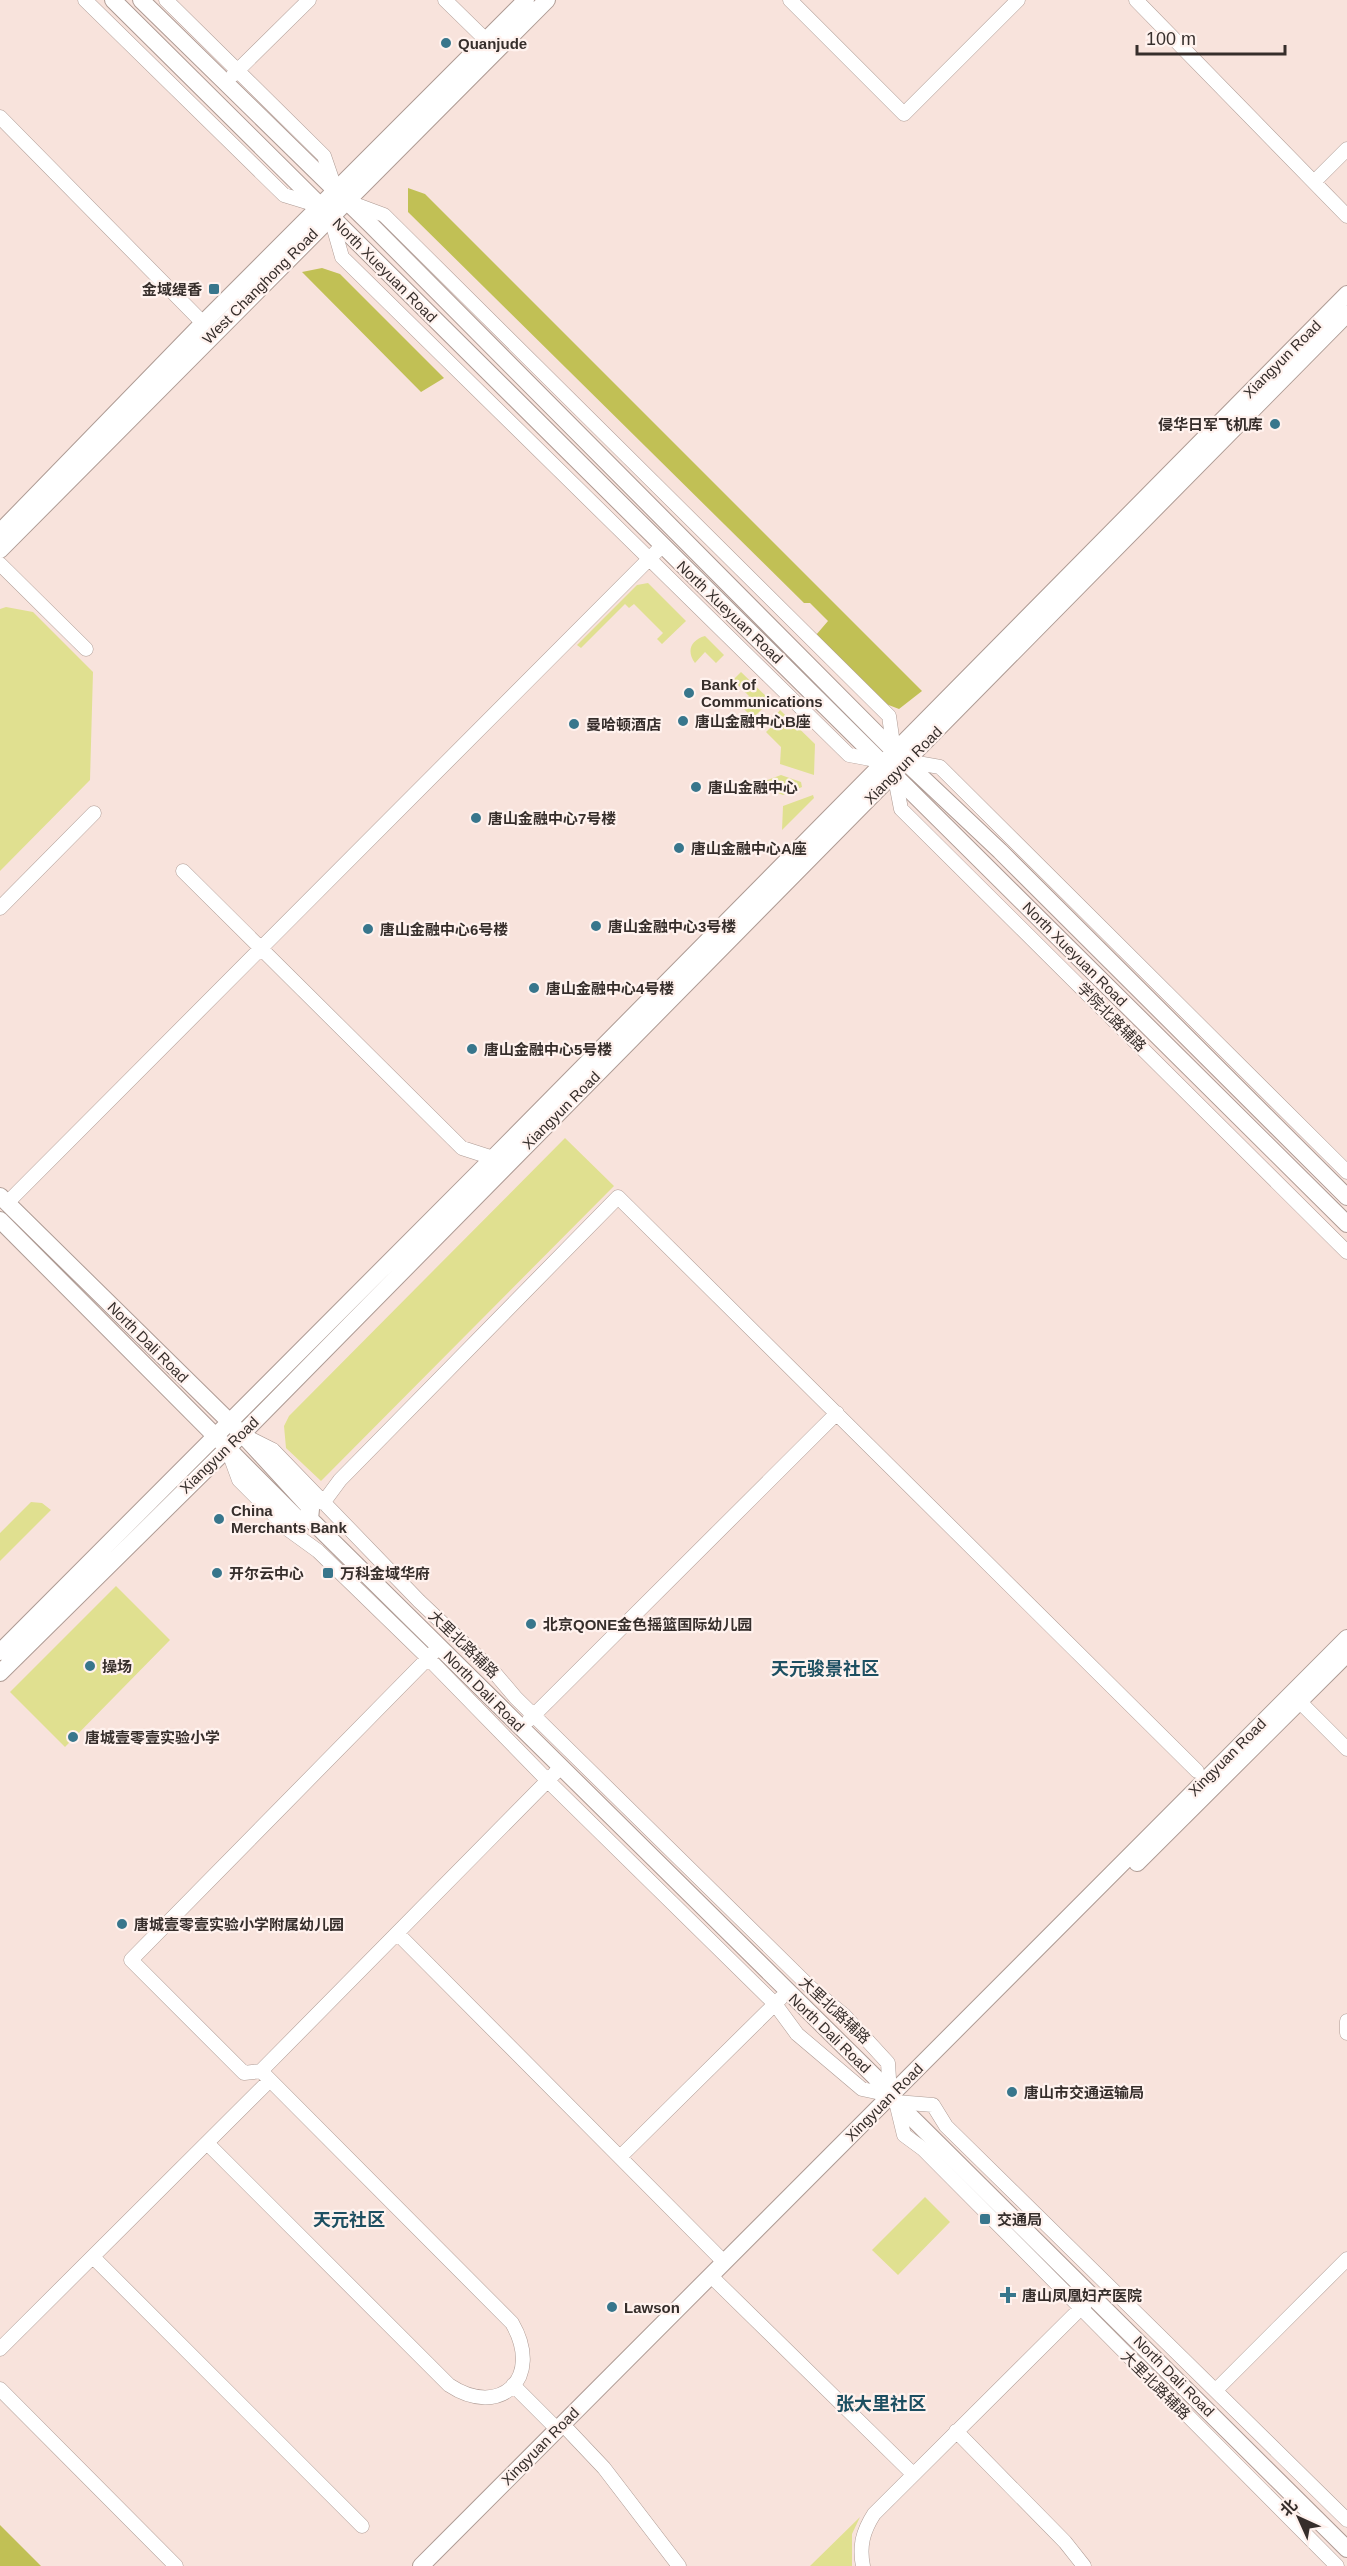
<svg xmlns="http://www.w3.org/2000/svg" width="1347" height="2566" font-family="Arial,'Noto Sans SC',sans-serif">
  <rect width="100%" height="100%" fill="#f8e3dc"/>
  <path fill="#e0e090" d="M648,583L686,621L662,644L657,639L663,633L634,604L629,608L625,604L581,648L577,645L637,585Z
    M6,607L33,612L93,672L90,780L0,871V609Z
    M705,636L724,655L716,663L705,652L695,663C686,651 691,640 705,636Z
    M741,672L773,703L769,707L766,705L753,718L740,705L749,696L733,680Z
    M780,710L815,744L814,775L780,764L781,747L766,732L779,719L776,715Z
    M781,775L801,782L802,787L783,795L762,787V782Z
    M813,795L814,798L782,830L783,806Z
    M565,1138L614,1186L321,1481L286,1448L284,1426L289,1416Z
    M31,1502L42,1503L51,1510L0,1561V1533Z
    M116,1586L170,1640L65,1747L10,1692Z
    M925,2197L950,2222L898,2275L872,2250Z
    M860,2517L852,2534V2566H810Z"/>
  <path fill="#c1c055" d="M408,188L425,194L922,691L899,709L886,704L816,635L828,621L810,603H804L408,212Z
    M322,268L340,274L444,378L421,392L302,272Z
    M0,2525L41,2566H0Z"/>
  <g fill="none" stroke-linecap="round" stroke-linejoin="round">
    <defs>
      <path id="minor" d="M85,0L284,195L320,206
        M166,0L324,156L335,188
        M445,0L486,40
        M790,0L904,114L1018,0
        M1136,0L1347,216
        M233,75L309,0
        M0,117L203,323
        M1314,182L1347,149
        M349,202L384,215L889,716L894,751
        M330,215L342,257L849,755L881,761
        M0,564L86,649
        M906,761L940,767L1347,1172
        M894,773L901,809L1347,1252
        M183,871L462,1148L493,1158
        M0,908L94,813
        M7,1203L662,546
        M228,1450L239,1480L289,1530L318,1551L428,1658L547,1780L775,2004L797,2034L862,2089L890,2095L888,2063L844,2015L811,1988L516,1698L493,1671L419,1601L273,1450L249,1438
        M323,1503L340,1480L618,1197L1197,1771
        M1300,1702L1347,1749
        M529,1720L837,1413
        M398,1934L723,2261
        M1347,2021V2033
        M261,2071L244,2073L131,1960L435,1651
        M207,2143L449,2385C500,2419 544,2378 512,2323L261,2071L561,1767
        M620,2157L781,1998
        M93,2257L362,2526
        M716,2281L913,2474
        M0,2349L270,2080
        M513,2385L557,2429
        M0,2389L176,2566
        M1216,2390L1347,2259
        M569,2431L604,2468L679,2566
        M956,2431L1065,2542L1084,2566
        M863,2566C859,2546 863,2531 874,2514L1085,2304
        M1337,2566L923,2149L904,2135L896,2102L933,2105L946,2126L1347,2520"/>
      <path id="major" d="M113,0L1347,1224
        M141,0L372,226L894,751L1000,851L1347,1197
        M0,532L203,323L526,0
        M0,550L547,0
        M0,1196L242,1434L311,1509L310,1519
        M0,1220L297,1518L310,1519L875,2077L896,2102L1347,2549
        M0,1652L493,1158L1347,294
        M0,1673L242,1434L1347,314
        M1137,1863L1347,1654
        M421,2566L1347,1638"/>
    </defs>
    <use href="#minor" stroke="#ae9b94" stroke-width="15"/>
    <use href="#major" stroke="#ae9b94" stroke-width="18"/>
    <use href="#minor" stroke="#fff" stroke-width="14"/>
    <use href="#major" stroke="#fff" stroke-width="16"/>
  </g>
  <g fill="#38768c" stroke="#fff2ee" stroke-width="2">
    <circle cx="446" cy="43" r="6"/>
    <rect x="208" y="283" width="12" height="12" rx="3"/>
    <circle cx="1275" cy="424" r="6"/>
    <circle cx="689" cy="693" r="6"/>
    <circle cx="683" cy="721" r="6"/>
    <circle cx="574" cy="724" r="6"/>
    <circle cx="696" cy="787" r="6"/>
    <circle cx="476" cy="818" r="6"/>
    <circle cx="679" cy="848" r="6"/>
    <circle cx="596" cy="926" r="6"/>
    <circle cx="368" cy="929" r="6"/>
    <circle cx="534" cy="988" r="6"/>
    <circle cx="472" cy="1049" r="6"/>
    <circle cx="219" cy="1519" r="6"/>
    <circle cx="217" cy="1573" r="6"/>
    <rect x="322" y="1567" width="12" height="12" rx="3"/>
    <circle cx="531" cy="1624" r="6"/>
    <circle cx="90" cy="1666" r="6"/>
    <circle cx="73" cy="1737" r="6"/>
    <circle cx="122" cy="1924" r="6"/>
    <circle cx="1012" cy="2092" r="6"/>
    <rect x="979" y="2213" width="12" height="12" rx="3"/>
    <path d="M1005 2286h6v6h6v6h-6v6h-6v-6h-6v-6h6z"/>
    <circle cx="612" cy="2307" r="6"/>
  </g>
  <g text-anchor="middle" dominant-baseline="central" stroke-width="4.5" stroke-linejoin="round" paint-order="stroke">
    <g font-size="15" font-weight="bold" fill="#362e2b" stroke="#fff2ee" text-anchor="start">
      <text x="458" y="43">Quanjude</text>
      <text x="202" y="289" text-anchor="end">金域缇香</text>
      <text x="1263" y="424" text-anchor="end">侵华日军飞机库</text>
      <text x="701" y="684">Bank of<tspan x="701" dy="17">Communications</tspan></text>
      <text x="695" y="721">唐山金融中心B座</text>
      <text x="586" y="724">曼哈顿酒店</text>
      <text x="708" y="787">唐山金融中心</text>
      <text x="488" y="818">唐山金融中心7号楼</text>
      <text x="691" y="848">唐山金融中心A座</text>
      <text x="608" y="926">唐山金融中心3号楼</text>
      <text x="380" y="929">唐山金融中心6号楼</text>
      <text x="546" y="988">唐山金融中心4号楼</text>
      <text x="484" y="1049">唐山金融中心5号楼</text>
      <text x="231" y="1510">China<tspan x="231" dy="17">Merchants Bank</tspan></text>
      <text x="229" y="1573">开尔云中心</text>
      <text x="340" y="1573">万科金域华府</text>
      <text x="543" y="1624">北京QONE金色摇篮国际幼儿园</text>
      <text x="102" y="1666">操场</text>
      <text x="85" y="1737">唐城壹零壹实验小学</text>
      <text x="134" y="1924">唐城壹零壹实验小学附属幼儿园</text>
      <text x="1024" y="2092">唐山市交通运输局</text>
      <text x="997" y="2219">交通局</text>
      <text x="1022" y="2295">唐山凤凰妇产医院</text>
      <text x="624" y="2307">Lawson</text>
    </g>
    <g font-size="15" fill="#362e2b" stroke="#fff2ee">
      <text transform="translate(385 270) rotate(45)">North Xueyuan Road</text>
      <text transform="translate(260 286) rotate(-45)">West Changhong Road</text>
      <text transform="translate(1282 359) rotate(-45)">Xiangyun Road</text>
      <text transform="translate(730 612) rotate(44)">North Xueyuan Road</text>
      <text transform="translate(903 765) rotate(-45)">Xiangyun Road</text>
      <text transform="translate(1075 954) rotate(45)">North Xueyuan Road</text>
      <text transform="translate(1112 1017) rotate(45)">学院北路辅路</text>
      <text transform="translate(561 1110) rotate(-45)">Xiangyun Road</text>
      <text transform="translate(148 1342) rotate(45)">North Dali Road</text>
      <text transform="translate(219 1455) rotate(-44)">Xiangyun Road</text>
      <text transform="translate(464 1644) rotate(44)">大里北路辅路</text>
      <text transform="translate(484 1691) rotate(45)">North Dali Road</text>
      <text transform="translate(1227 1757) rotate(-45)">Xingyuan Road</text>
      <text transform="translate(835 2010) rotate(43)">大里北路辅路</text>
      <text transform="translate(830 2033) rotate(44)">North Dali Road</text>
      <text transform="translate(884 2102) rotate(-45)">Xingyuan Road</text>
      <text transform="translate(1174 2376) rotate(45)">North Dali Road</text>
      <text transform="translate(1156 2385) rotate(45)">大里北路辅路</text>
      <text transform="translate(540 2446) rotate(-45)">Xingyuan Road</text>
    </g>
    <g font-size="18" font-weight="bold" fill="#1d4f61" stroke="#fff2ee">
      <text x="825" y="1669">天元骏景社区</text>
      <text x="349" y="2220">天元社区</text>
      <text x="881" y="2404">张大里社区</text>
    </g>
  </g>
  <g transform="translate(1299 2518) rotate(315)" stroke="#fff2ee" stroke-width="4.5" paint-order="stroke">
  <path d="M0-4.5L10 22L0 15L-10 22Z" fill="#362e2b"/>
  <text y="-9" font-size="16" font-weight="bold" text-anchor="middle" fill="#362e2b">北</text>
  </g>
  <path d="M1137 45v9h148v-9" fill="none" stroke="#362e2b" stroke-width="3"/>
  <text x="1146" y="45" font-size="18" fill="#362e2b" stroke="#fff2ee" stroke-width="4.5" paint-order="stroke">100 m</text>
</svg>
